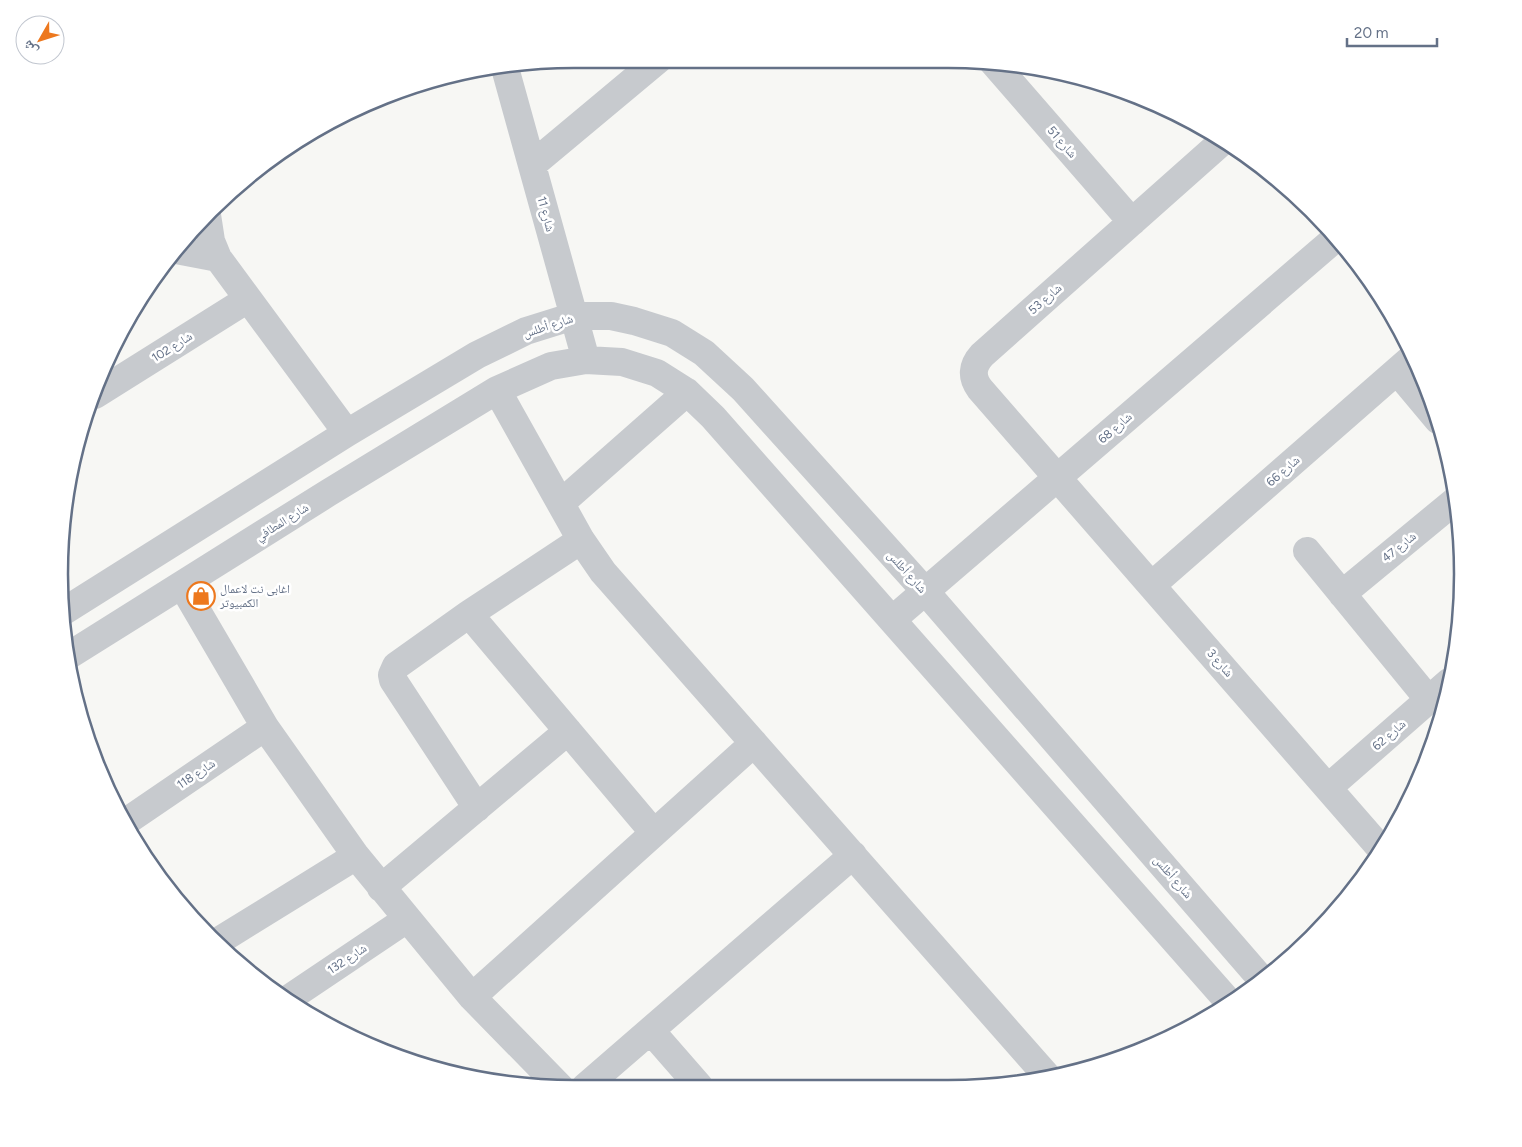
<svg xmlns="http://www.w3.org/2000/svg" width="1522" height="1147" font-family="Figtree,'Noto Naskh Arabic',sans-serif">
  <rect width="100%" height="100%" fill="#f7f7f4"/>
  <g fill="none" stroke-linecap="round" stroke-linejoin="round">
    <path stroke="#c7cace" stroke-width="28" d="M992,61L1132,222
      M505,68L586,360
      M1224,140L982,355C972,366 971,377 980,389L1381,849
      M532,165L659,59
      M207,215L211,241L218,258L347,433
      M176,250L218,258
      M1397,371L1438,420
      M497,390L581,540L603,572L1047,1076
      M95,395L248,299
      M561,503L687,392
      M1307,551L1429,700
      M182,585L265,727L356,856L472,997L560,1087
      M1152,585L1414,356
      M1342,594L1456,500
      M61,613L347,433L477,355L526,331L574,316H611L634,321L672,333L704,353L743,389L925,591L1263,981
      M469,614L654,833
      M893,619L1337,237
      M68,656L328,493L497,390L551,366L586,360L622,362L657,373L687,392L713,417L1228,1001
      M1329,787L1449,682
      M477,808L393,680L392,675L396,666L469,614L581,540
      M127,821L265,727
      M381,888L568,731
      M217,942L356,856
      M472,997L754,743
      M288,999L407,919
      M651,1031L699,1086
      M585,1087L853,855"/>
  </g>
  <defs>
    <symbol id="shop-ring" viewBox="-11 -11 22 22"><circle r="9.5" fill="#fff" stroke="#ed781e" stroke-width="1.5"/><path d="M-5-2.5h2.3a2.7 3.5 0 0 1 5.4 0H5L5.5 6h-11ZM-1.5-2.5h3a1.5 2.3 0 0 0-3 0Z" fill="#ed781e"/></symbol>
  </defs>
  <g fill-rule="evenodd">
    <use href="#shop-ring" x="185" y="580" width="32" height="32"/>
  </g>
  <g text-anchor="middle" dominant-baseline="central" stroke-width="5" stroke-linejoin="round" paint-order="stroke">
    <g font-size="12" fill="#647187" stroke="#fff">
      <text transform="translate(1062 142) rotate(49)">شارع 51</text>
      <text transform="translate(546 214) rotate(75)">شارع 11</text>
      <text transform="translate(1045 299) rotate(-41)">شارع 53</text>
      <text transform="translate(548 326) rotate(-18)">شارع أطلس</text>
      <text transform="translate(172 347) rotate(-32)">شارع 102</text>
      <text transform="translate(1115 428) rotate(-41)">شارع 68</text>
      <text transform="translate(1283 471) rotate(-41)">شارع 66</text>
      <text transform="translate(282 522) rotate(-32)">شارع المطافي</text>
      <text transform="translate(1399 547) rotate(-39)">شارع 47</text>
      <text transform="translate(907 572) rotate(48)">شارع أطلس</text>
      <text transform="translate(1220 663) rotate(49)">شارع 3</text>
      <text transform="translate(1389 735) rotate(-41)">شارع 62</text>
      <text transform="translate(196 774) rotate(-34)">شارع 118</text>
      <text transform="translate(1173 877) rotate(49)">شارع أطلس</text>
      <text transform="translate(347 959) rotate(-34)">شارع 132</text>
    </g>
    <g font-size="12" fill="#647187" stroke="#fff" text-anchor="start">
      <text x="220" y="589">اغابى نت لاعمال<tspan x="220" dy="14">الكمبيوتر</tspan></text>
    </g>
  </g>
  <path d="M0 0H1522V1147H0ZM574 68H948A506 506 0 0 1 1454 574V574A506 506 0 0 1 948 1080H574A506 506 0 0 1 68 574V574A506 506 0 0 1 574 68Z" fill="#fff" fill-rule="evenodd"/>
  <path fill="none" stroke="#647187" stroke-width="2.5" d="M574 68H948A506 506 0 0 1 1454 574V574A506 506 0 0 1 948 1080H574A506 506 0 0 1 68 574V574A506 506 0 0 1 574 68Z"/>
  <g transform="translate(40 40) rotate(231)"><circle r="24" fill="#ffffff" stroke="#c1c6cf"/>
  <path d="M0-4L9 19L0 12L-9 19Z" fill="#ed781e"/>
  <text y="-8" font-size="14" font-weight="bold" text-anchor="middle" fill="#647187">ش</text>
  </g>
  <path d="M1347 38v8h90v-8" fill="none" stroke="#647187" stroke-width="2.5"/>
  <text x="1354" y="38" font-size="15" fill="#647187" stroke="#ffffff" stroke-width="4" paint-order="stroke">20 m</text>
</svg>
